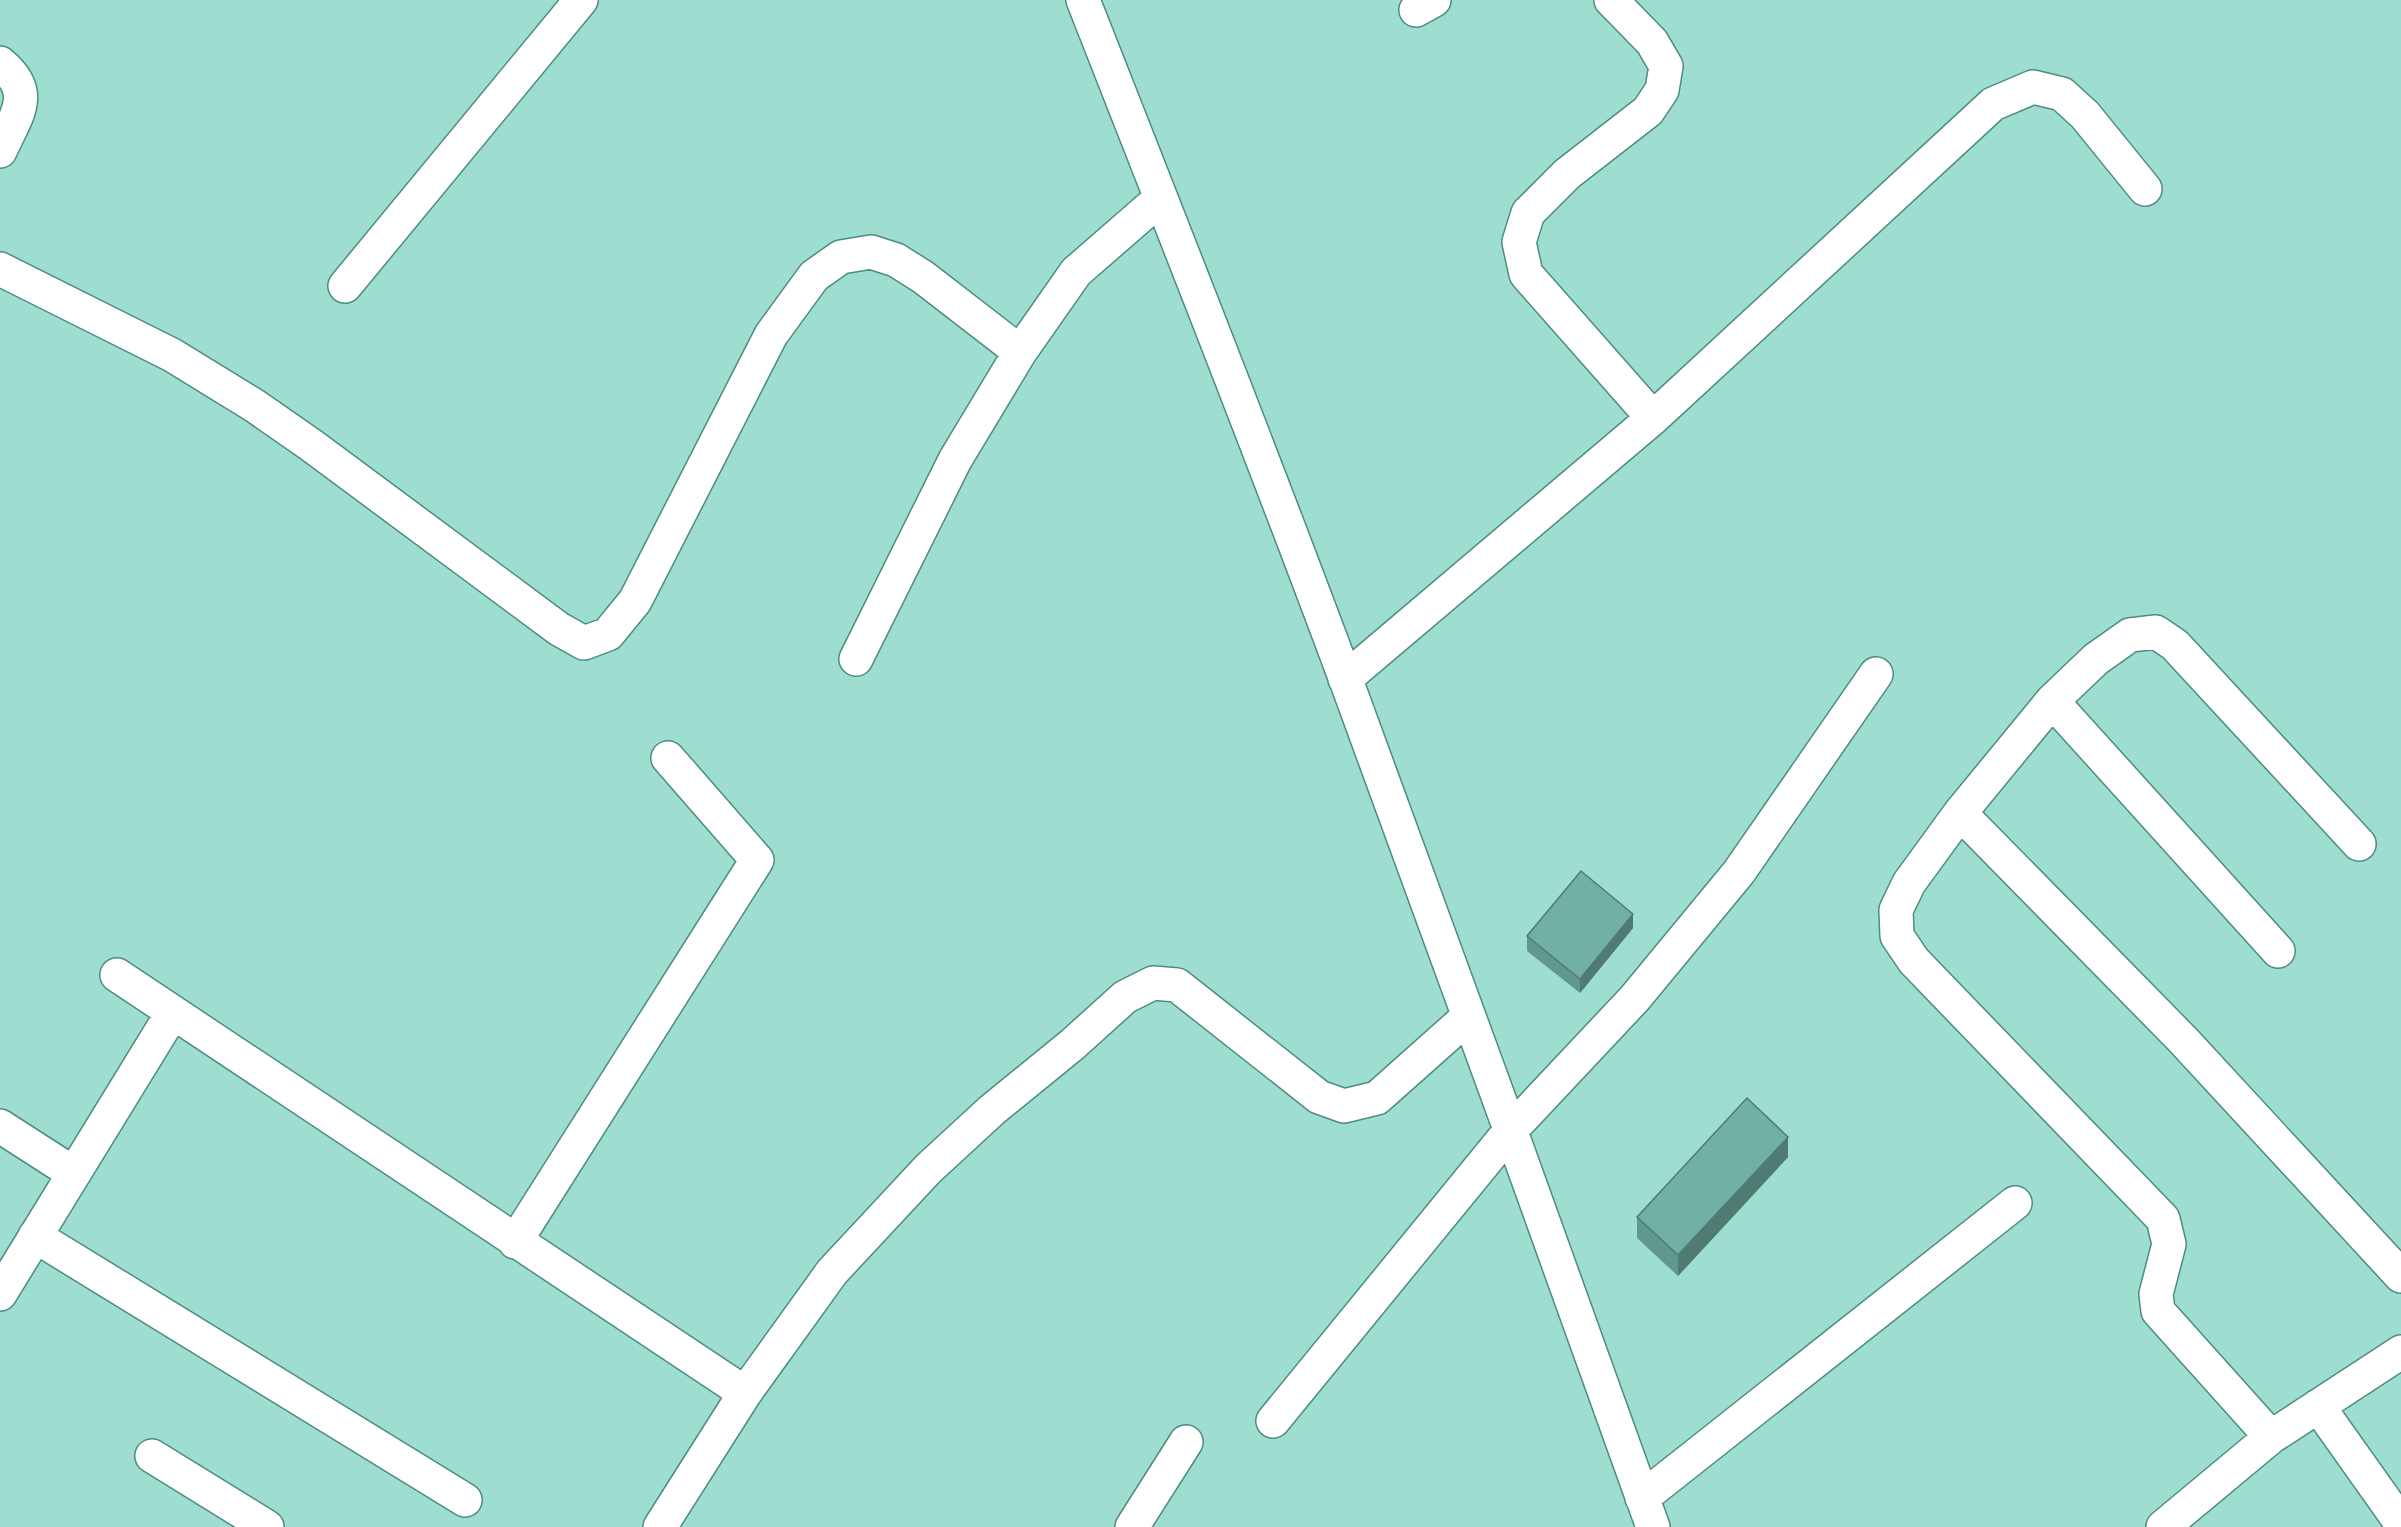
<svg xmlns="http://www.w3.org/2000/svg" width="2401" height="1527" font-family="'Noto Sans',sans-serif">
  <rect width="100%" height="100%" fill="#9eded1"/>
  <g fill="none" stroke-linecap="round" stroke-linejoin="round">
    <defs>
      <path id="minor" d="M1083,0C1172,226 1261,452 1346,680C1450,962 1552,1244 1653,1527
        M1611,0L1652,42L1666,66L1662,90L1648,111L1567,174L1528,213L1519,242L1526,274L1653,418
        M1416,10L1434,0
        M0,63C37,93 16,115 0,151
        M0,269L172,355L255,406L311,445L559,629L584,643L608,634L635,601L771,335L814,276L841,257L871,252L896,260L923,277L1020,352
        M345,286L581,0
        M856,659L955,460L1020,352L1076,272L1161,198
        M1345,679L1653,418L1993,104L2033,87L2062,94L2085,115L2145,189
        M2052,701L2278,951
        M1960,813L2183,1040L2401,1276
        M117,975L745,1393
        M0,1126L73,1173
        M35,1236L465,1500
        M515,1242L757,860L668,758
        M0,1294L173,1012
        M2318,1406L2401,1523
        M1273,1421L1510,1131L1635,998L1739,872L1876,674
        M2271,1437L2158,1311L2156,1294L2169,1244L2163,1219L1914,961L1897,936L1896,910L1909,883L1960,813L2052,701L2096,659L2130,635L2156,632L2175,645L2359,844
        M152,1456L267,1527
        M1642,1498L2015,1203
        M660,1527L745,1393L832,1272L928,1169L992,1110L1073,1044L1125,997L1153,983L1177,985L1319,1097L1344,1106L1377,1098L1468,1017
        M1132,1527L1186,1442
        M2163,1527L2271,1437L2401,1352"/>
    </defs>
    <use href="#minor" stroke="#4d8c81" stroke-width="36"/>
    <use href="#minor" stroke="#fff" stroke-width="33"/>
  </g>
  <path fill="#61978d" d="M1633,928L1580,993L1527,951V936Z
    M1788,1157L1678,1276L1637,1238V1217Z"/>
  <path fill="#4f7b73" d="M1633,914V928L1580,993V979Z
    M1788,1137V1157L1678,1276V1255Z"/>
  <path fill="#71b0a4" stroke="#4f7b73" stroke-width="1.5" d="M1581,871L1633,914L1580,979L1527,936Z
    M1747,1098L1788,1137L1678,1255L1637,1217Z"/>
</svg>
